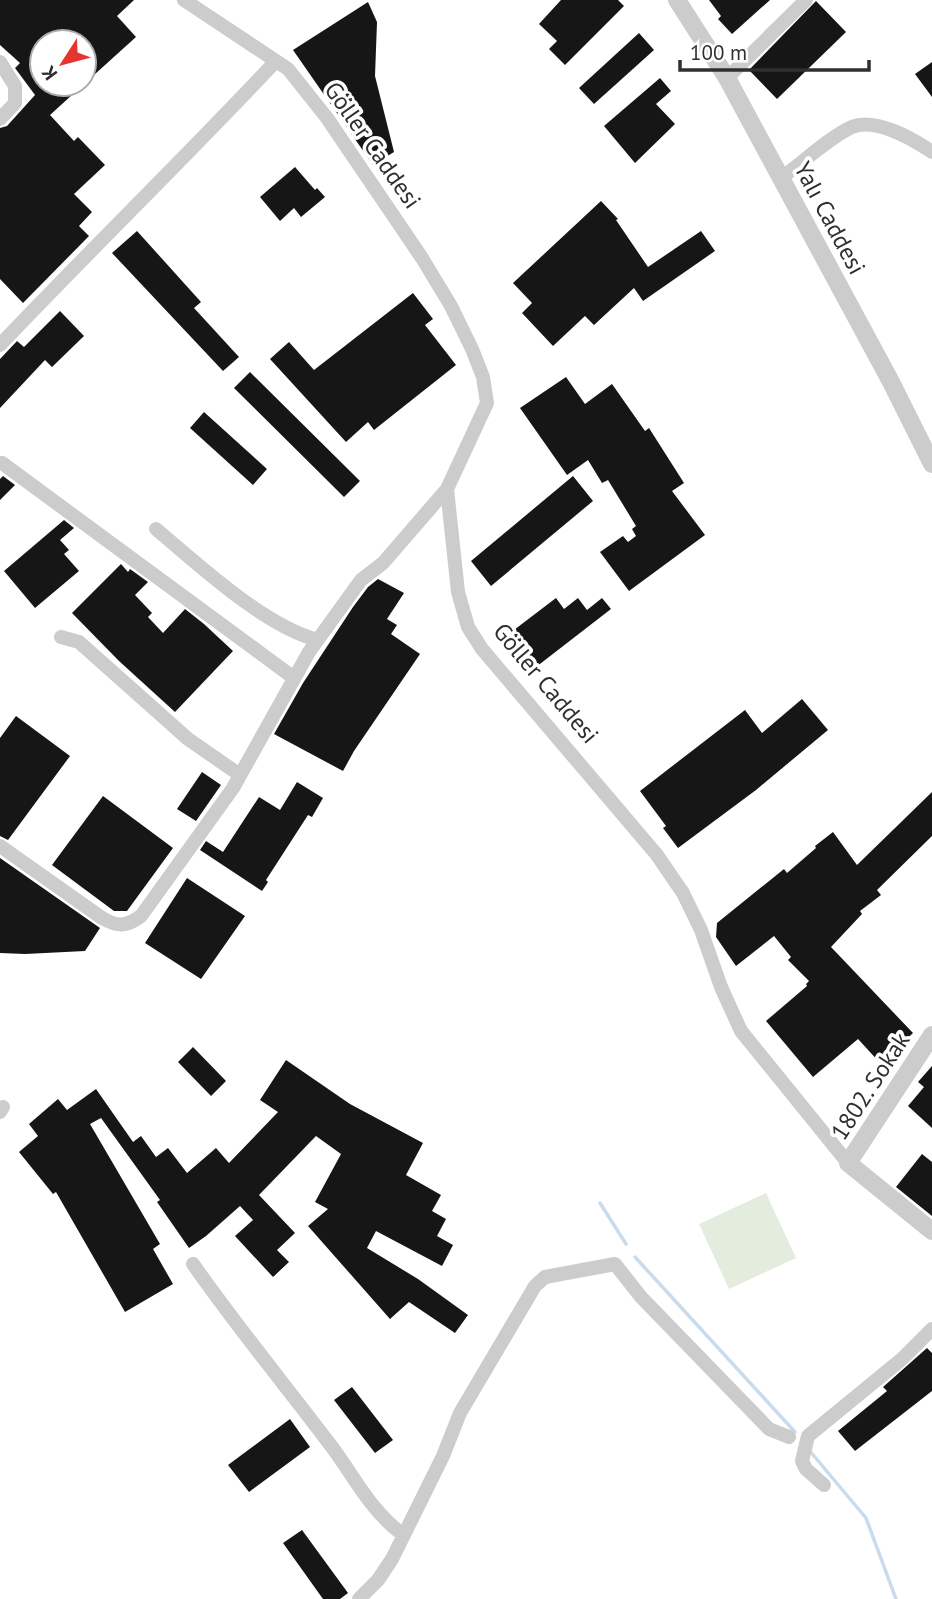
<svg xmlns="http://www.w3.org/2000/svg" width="932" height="1599" font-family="'PT Sans',sans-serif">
  <rect width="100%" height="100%" fill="#fff"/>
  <path fill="#e4ecdd" d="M766,1193L796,1258L729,1289L699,1224Z"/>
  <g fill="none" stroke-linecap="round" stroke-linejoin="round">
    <path stroke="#c9dbec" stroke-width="3.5" d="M600,1203L626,1244
      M635,1257L795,1432
      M809,1450L866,1518L896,1599"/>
  </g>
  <path fill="#161616" d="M0,0H134L117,16L136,37L84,84V42H42V84H84L50,115L74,141L78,137L105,165L74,194L92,212L79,226L89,236L23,303L0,279V128L7,126L35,95L15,68L20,63L0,45Z
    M561,0H618L624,6L565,65L549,49L557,41L539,24Z
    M709,0H770L732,34L718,19L721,16Z
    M816,1L846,32L777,99L749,70Z
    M368,2L377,22L375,76L394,152L373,165L293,50Z
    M639,33L654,50L594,104L579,88Z
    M932,62V97L915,74Z
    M660,78L671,91L656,104L675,124L635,163L604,126Z
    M295,167L315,190L317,188L325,197L301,217L294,208L280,221L260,197Z
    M601,201L618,219L616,220L648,267L701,231L715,251L643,301L634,288L594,325L585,316L553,346L522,313L532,303L513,283Z
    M137,231L201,302L194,308L239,357L223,371L112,253Z
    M413,293L433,319L425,325L456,365L374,430L368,422L346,442L270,359L289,342L314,370Z
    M60,311L84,336L52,367L45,360L0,408V359L17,341L24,347Z
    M250,372L360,481L344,497L234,388Z
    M566,377L585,404L612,384L645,431L649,428L684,483L672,491L705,535L629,591L600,552L623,536L628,542L636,536L632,529L636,526L608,480L602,483L588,460L567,475L520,408Z
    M204,412L267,469L253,485L190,428Z
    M3,476L15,485L0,500V479Z
    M573,476L593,501L491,586L471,561Z
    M64,520L74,528L60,540L69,550L64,554L79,571L35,608L4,571Z
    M121,564L128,572L130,569L148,582L135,595L152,613L148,617L163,633L185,609L204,624L233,651L175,712L119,661L72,613Z
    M378,579L404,593L387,619L397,625L391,634L420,654L354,751L343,771L274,734L303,683L353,607L368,587Z
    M556,598L564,609L578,598L587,610L602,598L611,609L536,667L510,633Z
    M802,699L828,730L756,790L678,848L663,828L666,826L640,791L745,710L762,733Z
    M16,716L70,756L8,840L0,836V738Z
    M202,772L221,785L196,821L177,809Z
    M297,782L323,798L312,817L308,815L266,880L268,882L262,891L200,850L206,841L223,852L259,797L280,810Z
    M932,792V836L877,890L881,895L860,911L862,914L831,947L913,1033L881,1064L858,1039L813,1077L766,1021L807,986L806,984L809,981L788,960L791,957L774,936L736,966L716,937L717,923L784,869L787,873L816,848L815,846L833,832L857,865Z
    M103,796L173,848L127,911H114L52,865Z
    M0,858L100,928L85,951L25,954L0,953Z
    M187,878L245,916L201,979L145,943Z
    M193,1047L226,1081L211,1096L178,1062Z
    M286,1060L350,1104L423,1143L406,1175L441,1195L432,1211L446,1219L437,1236L453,1245L442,1266L376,1231L367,1248L418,1279L468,1315L455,1333L409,1302L390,1319L308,1226L328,1209L315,1202L341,1154L316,1136L259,1195L295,1233L277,1250L289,1262L273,1277L235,1236L253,1220L240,1206L206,1236L189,1248L157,1202L160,1200L101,1118L90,1124L160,1244L153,1249L173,1284L125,1312L56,1192L53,1194L19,1152L38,1136L29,1124L58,1099L67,1110L96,1089L133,1142L141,1136L156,1157L168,1148L187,1173L216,1148L229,1163L278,1112L260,1100Z
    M932,1066V1128L908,1106L924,1087L918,1082Z
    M922,1154L932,1162V1216L896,1187Z
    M927,1348L932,1353V1391L855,1451L838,1431L887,1391L883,1387Z
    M352,1387L393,1440L375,1453L334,1400Z
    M290,1419L310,1447L249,1492L228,1465Z
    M302,1530L348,1593L340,1599H323L283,1543Z"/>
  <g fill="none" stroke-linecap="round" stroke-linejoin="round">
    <path stroke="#ccc" stroke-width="14" d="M184,0L288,69L327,118L422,258L451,306L472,349L483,377L487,403L447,489L458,592L468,627L482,649L657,855L683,893L701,930L721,987L741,1031L848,1163
      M0,62L15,86V103L0,119
      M727,78L806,0
      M781,178C801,164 831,136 852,127C875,117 913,139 932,152
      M0,345C91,249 186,157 276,61
      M2,463L294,678
      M156,529C199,565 264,626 318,640
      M61,637L79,642L188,739L240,775
      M0,846L102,918C118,927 126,927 141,916L233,788L309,652L361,580L383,563L447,489
      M0,1112L3,1107
      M193,1264C237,1327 286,1386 332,1447C355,1478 371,1511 402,1534
      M824,1485L806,1469L802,1461L808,1436L902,1359L932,1329
      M359,1599L378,1580L392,1559L443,1456L460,1413L535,1286L545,1277L615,1264L641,1297L769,1429L789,1437"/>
    <path stroke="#ccc" stroke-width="18" d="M677,0L727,78L891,382L932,464
      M932,1035L848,1163L932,1231"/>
  </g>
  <g text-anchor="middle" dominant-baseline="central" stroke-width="7" stroke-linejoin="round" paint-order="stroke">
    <g font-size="24" fill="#2f2f2f" stroke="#fff">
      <text transform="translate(373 145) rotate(55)">Göller Caddesi</text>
      <text transform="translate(830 218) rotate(62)">Yalı Caddesi</text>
      <text transform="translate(546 683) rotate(50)">Göller Caddesi</text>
      <text transform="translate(870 1086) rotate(-57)">1802. Sokak</text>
    </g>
  </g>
  <g transform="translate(63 63) rotate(234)"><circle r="33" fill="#ffffff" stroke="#acacac" stroke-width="2"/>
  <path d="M0-5L12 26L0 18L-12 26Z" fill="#e63531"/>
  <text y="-10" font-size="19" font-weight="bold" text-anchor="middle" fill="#2f2f2f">K</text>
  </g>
  <path d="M680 60v10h189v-10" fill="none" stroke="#2f2f2f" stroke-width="3.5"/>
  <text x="690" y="60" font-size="21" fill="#2f2f2f" stroke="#ffffff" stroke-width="5" paint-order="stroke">100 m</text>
</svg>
